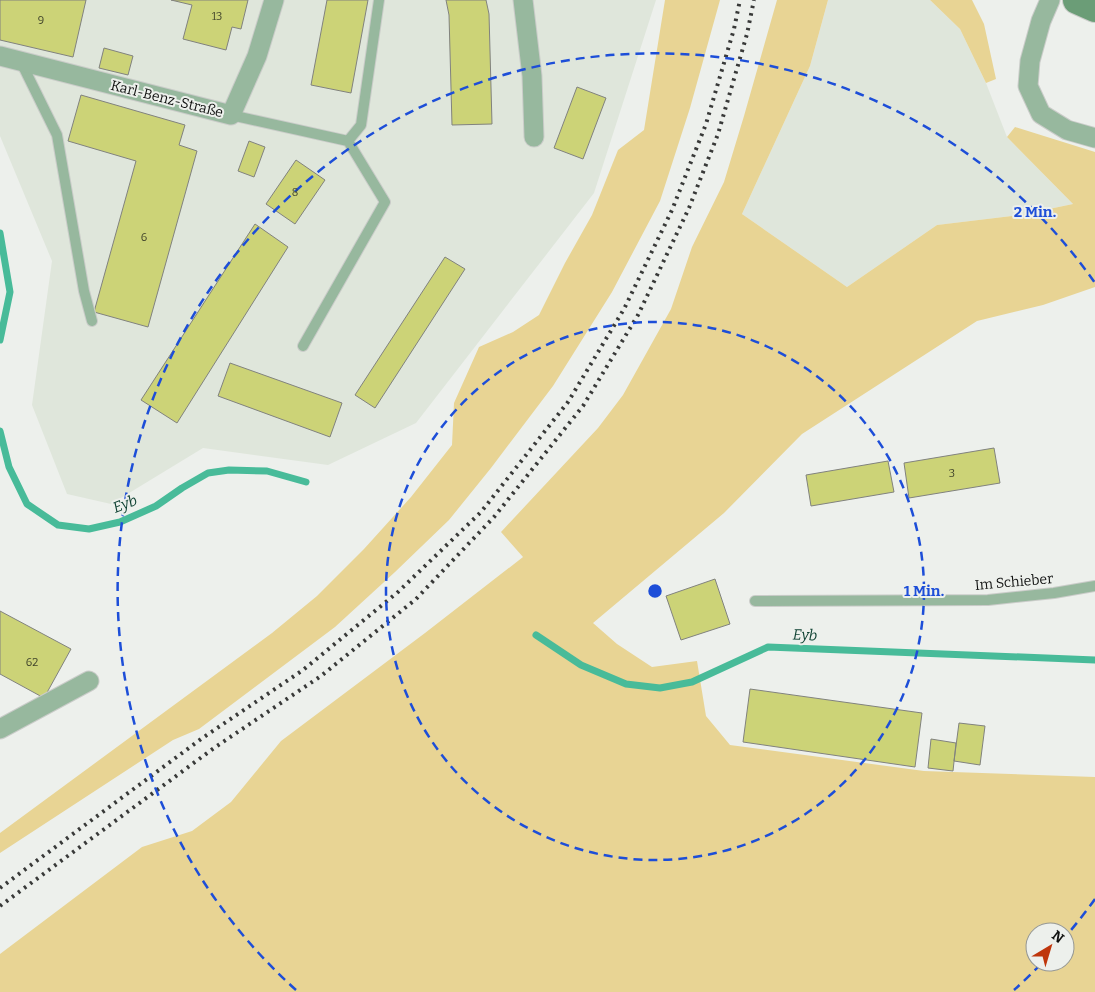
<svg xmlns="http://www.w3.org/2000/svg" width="1095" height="992" font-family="Bitter,serif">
  <rect width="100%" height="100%" fill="#edf0ec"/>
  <path fill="#dfe6db" d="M0,0H656L594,193L416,423L328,465L203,448L111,504L67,494L32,405L52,261L0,136Z
    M828,0H930L960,29L986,83L1007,137L1073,204L1020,215L937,225L847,287L742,214L810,66Z"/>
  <path fill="#e8d494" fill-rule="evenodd" d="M665,0H720L690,108L660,201L612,292L553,386L491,468L449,520L395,572L335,627L199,729L173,740L0,853V833L272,633L317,596L364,549L411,497L452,445L454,403L479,347L513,332L539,315L565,263L592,215L618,150L644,130Z
    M777,0H828L810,66L742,214L847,287L937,225L1020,215L1073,204L1007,137L1015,127L1095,152V287L1043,305L977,321L802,434L724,513L593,623L617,644L652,667L697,661L706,716L730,745L924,771L1095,777V992H0V954L142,847L192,831L231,802L281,741L425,633L523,557L501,532L598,428L623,395L671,309L692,247L724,182L744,116ZM1035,932H1065V962H1035Z
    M930,0H972L984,24L996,79L986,83L960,29Z"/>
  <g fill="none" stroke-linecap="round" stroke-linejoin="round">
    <path stroke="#48bb99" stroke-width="7" d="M0,233L10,292L0,340
      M0,431L9,467L27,504L58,525L89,529L120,522L156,506L182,488L208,473L229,470L267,471L306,482
      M536,635L581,665L626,684L660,688L692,682L768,647L1095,660"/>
  </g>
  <path fill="#ccd377" stroke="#81827e" d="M0,0H86L73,57L0,40Z
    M171,0H248L241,29L232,27L226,50L183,39L192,5Z
    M327,0H368L351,93L311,85Z
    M446,0H486L489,14L492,124L452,125L449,15Z
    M104,48L133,56L128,75L99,68Z
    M577,87L606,98L583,159L554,148Z
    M81,95L185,125L179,145L197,151L148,327L94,312L136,161L68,141Z
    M249,141L265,147L254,177L238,171Z
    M296,160L325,180L295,224L266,204Z
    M255,224L288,247L177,423L141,400Z
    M445,257L465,269L375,408L355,395Z
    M230,363L342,403L330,437L218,396Z
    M994,448L1000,483L909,498L904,463Z
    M888,461L894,492L811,506L806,475Z
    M715,579L730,624L681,640L666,596Z
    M0,611L71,649L44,698L0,674Z
    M750,689L922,713L915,767L743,742Z
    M959,723L985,726L980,765L954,761Z
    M931,739L956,743L953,771L928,768Z"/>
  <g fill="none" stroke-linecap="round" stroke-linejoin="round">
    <defs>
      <path id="lane" d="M21,62L57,135L84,291L92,321
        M231,115L348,141L361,125L379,0
        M303,346L385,202L348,141
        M755,601L988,600L1054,593L1095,586"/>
      <path id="street" d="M523,0L532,76L534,137
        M1050,0L1041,21L1030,61L1028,86L1041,114L1067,130L1095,138
        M0,56L231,115L257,56L274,0
        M0,729L89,681"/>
      <path id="secondary" d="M1077,0L1095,8"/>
    </defs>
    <use href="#lane" stroke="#caccc9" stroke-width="12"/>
    <use href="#street" stroke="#caccc9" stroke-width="21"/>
    <use href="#secondary" stroke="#caccc9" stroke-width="30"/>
    <use href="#lane" stroke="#97b89e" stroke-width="10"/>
    <use href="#street" stroke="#97b89e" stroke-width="19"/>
    <use href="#secondary" stroke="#6b9d77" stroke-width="28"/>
    <path stroke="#383938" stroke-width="4" stroke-dasharray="2.5 5" stroke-linecap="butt" d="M0,888L201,739L303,670L398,592L481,512L568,402L624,309L672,210L706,124L734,29L740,0
      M0,906L214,748L321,676L416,599L494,517L583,406L638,315L689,208L718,134L747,34L754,0"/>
  </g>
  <g fill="none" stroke="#1d4ed8" stroke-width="2.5" stroke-dasharray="9 6">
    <circle cx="655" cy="591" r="269"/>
    <path d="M1095 899A537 537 0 0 1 1066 936M1041 964A537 537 0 0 1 1014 990M296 990A537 537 0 1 1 1095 283"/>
  </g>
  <g text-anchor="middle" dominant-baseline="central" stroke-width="4" stroke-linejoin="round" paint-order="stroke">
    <g font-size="11" fill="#3f422a">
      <text x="217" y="16">13</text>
      <text x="41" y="20">9</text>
      <text x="295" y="192">8</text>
      <text x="144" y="237">6</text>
      <text x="952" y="473">3</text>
      <text x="32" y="662">62</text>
    </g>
    <g font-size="14" fill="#101110" stroke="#edf0ec">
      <text transform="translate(167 99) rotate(14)">Karl-Benz-Straße</text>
      <text transform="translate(1014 582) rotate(-5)">Im Schieber</text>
    </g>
    <g font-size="15" font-style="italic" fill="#0f4233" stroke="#edf0ec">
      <text transform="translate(125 504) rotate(-21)">Eyb</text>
      <text transform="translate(805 635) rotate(2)">Eyb</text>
    </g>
  </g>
  <circle cx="655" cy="591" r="8" fill="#1d4ed8" stroke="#edf0ec" stroke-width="2.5"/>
  <g font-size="15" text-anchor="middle" font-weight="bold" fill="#1d4ed8" stroke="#edf0ec" stroke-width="4" stroke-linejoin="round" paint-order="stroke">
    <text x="1035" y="217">2 Min.</text>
    <text x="924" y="596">1 Min.</text>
  </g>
  <g transform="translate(1050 947) rotate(38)"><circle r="24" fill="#edf0ec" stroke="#959794"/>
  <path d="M0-4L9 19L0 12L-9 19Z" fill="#bf360c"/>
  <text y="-8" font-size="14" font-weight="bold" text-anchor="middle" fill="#101110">N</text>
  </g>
</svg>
